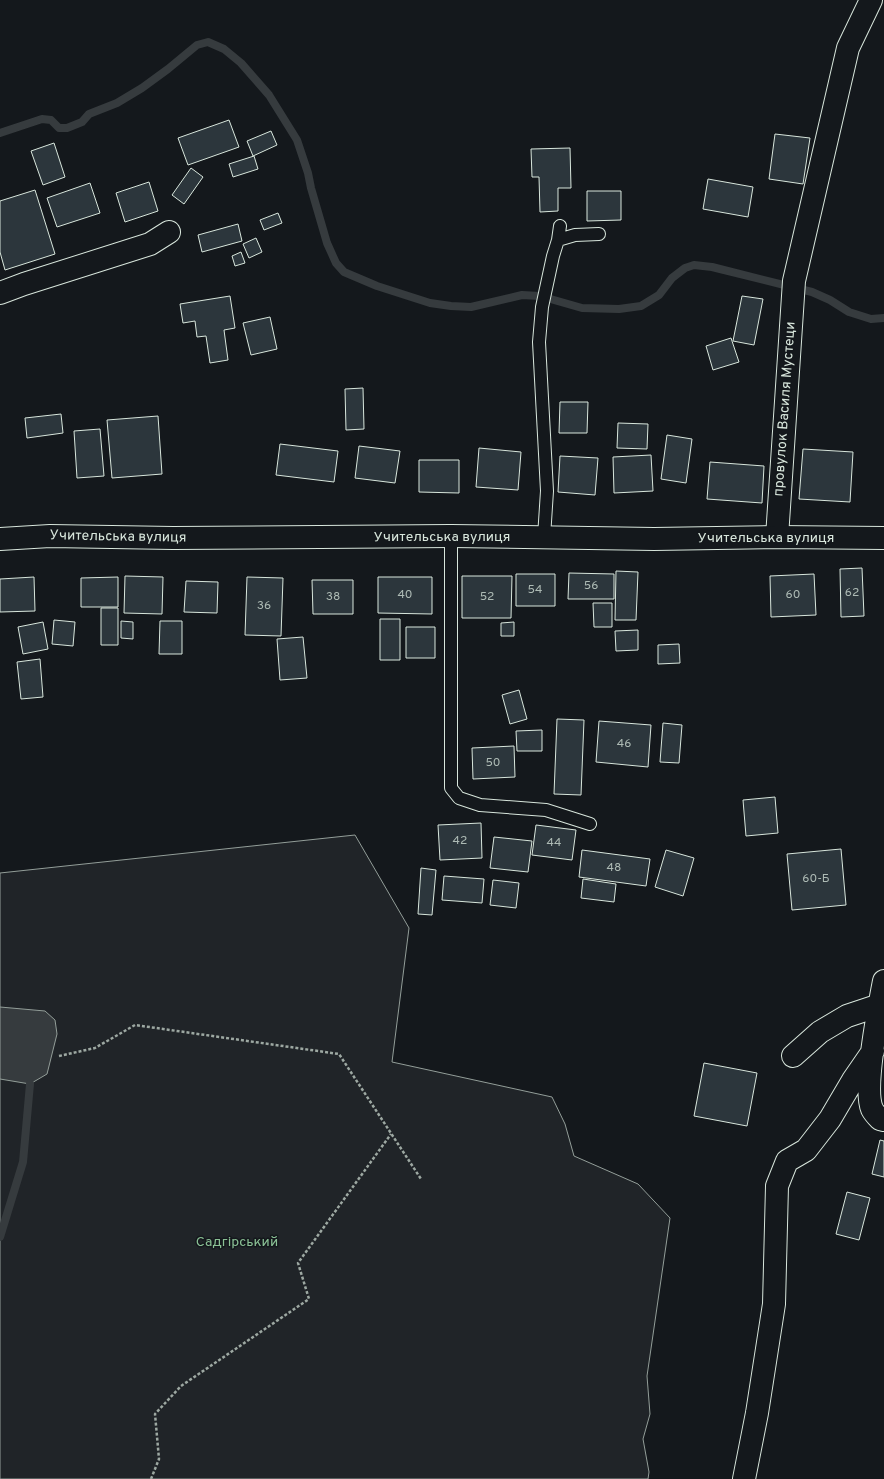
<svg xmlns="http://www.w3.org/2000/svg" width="884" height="1479" font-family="Overpass,sans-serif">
  <rect width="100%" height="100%" fill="#14181c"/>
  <path fill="#202428" stroke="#939e99" d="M355,835L409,928L392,1062L552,1097L565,1124L574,1156L638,1184L670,1218L647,1376L650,1414L643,1439L649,1472L648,1479H0V873Z"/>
  <path fill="#363b3e" stroke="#939e99" d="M0,1007L45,1011L55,1020L57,1034L47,1074L30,1084L0,1079Z"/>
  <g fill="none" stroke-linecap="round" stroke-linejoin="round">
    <path stroke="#363b3e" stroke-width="8" d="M0,133L42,119L51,120L59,128H67L82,122L89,114L117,103L142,88L168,69L197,45L208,42L224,49L241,63L269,95L297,140L308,173L311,188L327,243L336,263L344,272L377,286L430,303L451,306L471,307L522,295L540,296
      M547,298L582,308L619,309L641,306L659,295L672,278L685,268L694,265L712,267L812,292L830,300L849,312L871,319L884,318
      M0,1237L23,1162L30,1084"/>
  </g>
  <path fill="#2c363c" stroke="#d8e6dc" d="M229,120L239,147L188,165L178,138Z
    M271,131L277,145L253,156L247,141Z
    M775,134L810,138L803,184L769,179Z
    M54,143L65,177L43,185L31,151Z
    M570,148L571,188H558V211L540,212L539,177H532L531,149Z
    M254,156L258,169L233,177L229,164Z
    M191,168L203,177L184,204L172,195Z
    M708,179L753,187L748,217L703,209Z
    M149,182L158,211L125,222L116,193Z
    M90,183L100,213L57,227L47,198Z
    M35,190L55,254L5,270L0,252V201Z
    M587,191H621V220L587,221Z
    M278,213L282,223L264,230L260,220Z
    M238,224L242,241L202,252L198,235Z
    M256,238L262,252L249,258L243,244Z
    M241,252L245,263L235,266L232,256Z
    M230,296L235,328L224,330L228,360L210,363L206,336L197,337L195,321L183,323L180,304Z
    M742,296L763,299L754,345L733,341Z
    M270,317L277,349L251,355L243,323Z
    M731,338L739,362L713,370L706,346Z
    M363,388L364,429L346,430L345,389Z
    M560,402H588L587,433H559Z
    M61,414L63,433L27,438L25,418Z
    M158,416L162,474L112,478L107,420Z
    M618,423L648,424L647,449L617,448Z
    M100,429L104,476L77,478L74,431Z
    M667,435L692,439L686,483L661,479Z
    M280,444L338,451L334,482L276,475Z
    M359,446L400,451L395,483L355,478Z
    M479,448L521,452L518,490L476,487Z
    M803,449L853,452L850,502L799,499Z
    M651,455L653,491L614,493L613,457Z
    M560,456L598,458L595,495L558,492Z
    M419,460H459V493L419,492Z
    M710,462L764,466L762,503L707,499Z
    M862,568L864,616L841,617L840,569Z
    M616,571L638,572L636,620H615Z
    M569,573L614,574V599H568Z
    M516,574H555V606H516Z
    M814,574L816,615L771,617L770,576Z
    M125,576L163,577L162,614L124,613Z
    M462,576H512L511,618H462Z
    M34,577L35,611L0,612V579Z
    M118,577V607H81V578Z
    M247,577L283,578L281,636L245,635Z
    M378,577H432V614L378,613Z
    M312,580H353V614H313Z
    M186,581L218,582L217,613L184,612Z
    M593,603H612V627H594Z
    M101,608H118V645H101Z
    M380,619H400V660H380Z
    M54,620L75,622L73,646L52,644Z
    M121,621L133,622V639L121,638Z
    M160,621H182V654H159Z
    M43,622L48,649L23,654L18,627Z
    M514,622V636H501V623Z
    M406,627H435V658H406Z
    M638,630V650L616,651L615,631Z
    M303,637L307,678L280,680L277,639Z
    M679,644L680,663L658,664V645Z
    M40,659L43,697L21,699L17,662Z
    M519,690L527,719L510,724L502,695Z
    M557,719L584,720L581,795L554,794Z
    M599,721L651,725L648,767L596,762Z
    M663,723L682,725L679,763L660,762Z
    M542,730V751H517L516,731Z
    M514,746L515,777L473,779L472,748Z
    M775,797L778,833L746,836L743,800Z
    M481,823L482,858L440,860L438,825Z
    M536,825L576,830L572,860L532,855Z
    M494,837L532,841L528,872L490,868Z
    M841,849L846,905L792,910L787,854Z
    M582,850L650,859L646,886L579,877Z
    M666,850L694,858L683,896L655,887Z
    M421,868L436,870L432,915L418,914Z
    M444,876L484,879L482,903L442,900Z
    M583,879L616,884L614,902L581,898Z
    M493,880L519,883L516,908L490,905Z
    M704,1063L757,1073L747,1126L694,1116Z
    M880,1140L884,1141V1177L872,1174Z
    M847,1192L870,1198L859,1240L836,1234Z"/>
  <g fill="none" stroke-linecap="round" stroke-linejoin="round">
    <defs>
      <path id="service" d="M558,240L575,235L599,234
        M451,536V788L459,798L480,805L546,810L590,824
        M544,537L547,491L539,342L542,307L553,256L558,240L560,226"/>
      <path id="minor" d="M0,293L24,284L150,244L169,232
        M777,537L794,281L848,48L871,0
        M884,981C879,1007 863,1088 872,1109C874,1113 877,1116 880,1119L884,1120
        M793,1056L820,1032L847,1016L880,1005
        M744,1479L757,1413L774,1304L777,1186L787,1161L806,1150L830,1119L853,1080L873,1051"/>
      <path id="secondary" d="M0,539L50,536L173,538L451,536L654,539L777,537L884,538"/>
    </defs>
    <use href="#service" stroke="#d8e6dc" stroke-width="14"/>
    <use href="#minor" stroke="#d8e6dc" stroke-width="24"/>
    <use href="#secondary" stroke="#d8e6dc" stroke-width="24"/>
    <path stroke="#9da8a2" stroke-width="2.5" stroke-dasharray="3 2" stroke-linecap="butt" d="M59,1056L95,1048L135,1025L339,1054L421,1179
      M151,1479L159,1459L155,1414L181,1386L309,1299L298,1263L391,1134"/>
    <use href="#service" stroke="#14181c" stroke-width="12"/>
    <use href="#minor" stroke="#14181c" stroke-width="22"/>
    <use href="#secondary" stroke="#14181c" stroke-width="22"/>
  </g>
  <g text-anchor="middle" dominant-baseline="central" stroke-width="3" stroke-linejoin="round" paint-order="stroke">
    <g font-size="12" fill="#adbab4">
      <text x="591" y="586">56</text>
      <text x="535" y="590">54</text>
      <text x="852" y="593">62</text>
      <text x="405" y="595">40</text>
      <text x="793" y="595">60</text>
      <text x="333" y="597">38</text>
      <text x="487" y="597">52</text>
      <text x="264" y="606">36</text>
      <text x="624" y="744">46</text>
      <text x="493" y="763">50</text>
      <text x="460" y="841">42</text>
      <text x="554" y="843">44</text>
      <text x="614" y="868">48</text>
      <text x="816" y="879">60-Б</text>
    </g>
    <g font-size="14" fill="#d8e6dc" stroke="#14181c">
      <text transform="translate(785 409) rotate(-86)">провулок Василя Мустеци</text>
      <text transform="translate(118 537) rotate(1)">Учительська вулиця</text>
      <text x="442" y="537">Учительська вулиця</text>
      <text x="766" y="538">Учительська вулиця</text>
    </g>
    <g font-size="14" fill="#8ac095" stroke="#14181c">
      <text x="237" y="1242">Садгірський</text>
    </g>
  </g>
</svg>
